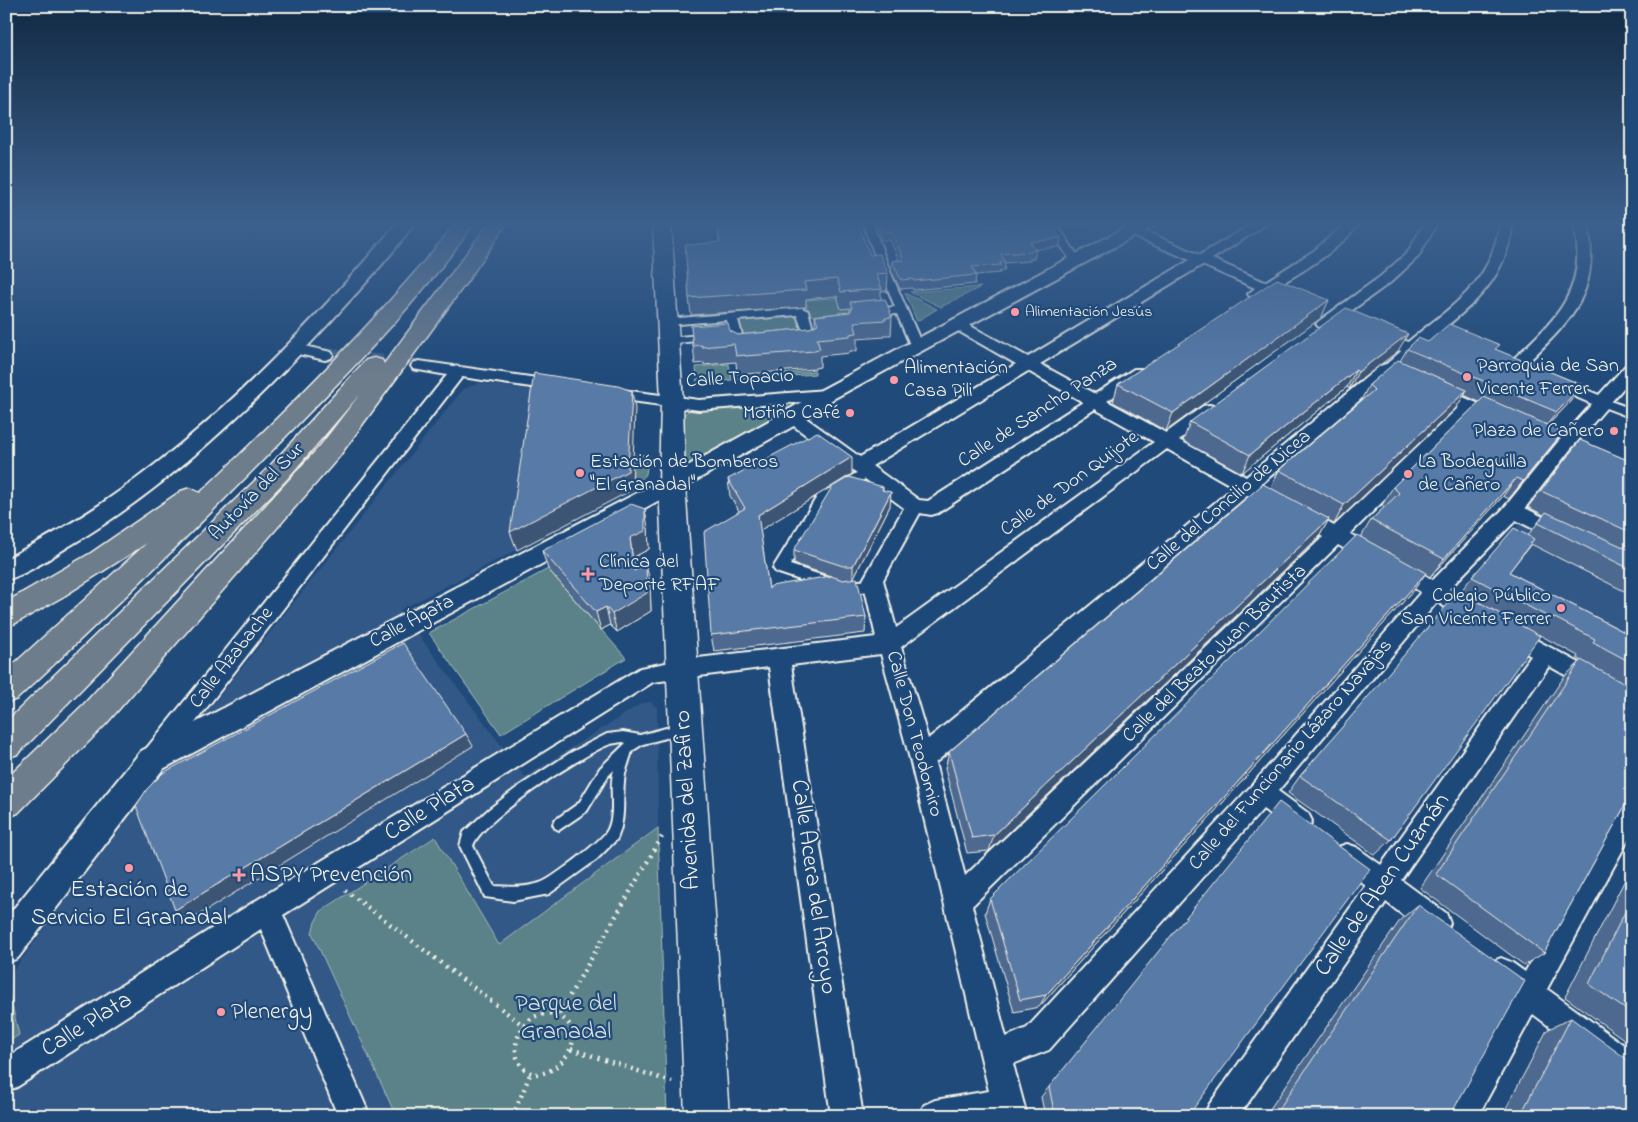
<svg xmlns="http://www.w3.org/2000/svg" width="1638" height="1122" font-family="'Indie Flower',sans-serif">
  <rect width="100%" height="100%" fill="#1f4a7a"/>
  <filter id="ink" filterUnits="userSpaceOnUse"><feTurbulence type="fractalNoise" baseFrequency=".02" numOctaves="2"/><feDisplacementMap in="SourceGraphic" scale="10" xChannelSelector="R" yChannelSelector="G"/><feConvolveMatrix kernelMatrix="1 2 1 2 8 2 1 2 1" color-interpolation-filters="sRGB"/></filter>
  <g filter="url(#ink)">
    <path fill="#305887" d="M480,383L539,391L517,550L400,610L525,777L642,703L651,702L657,707L658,828L499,945L435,836L321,911L312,933L396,1116H6V981L149,785L463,389Z
      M1522,521L1632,576V685L1461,591Z"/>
    <path fill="#5a8288" stroke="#a7bab8" d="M981,287L941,307L910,292Z
      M905,293L937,309L917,321Z
      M878,295L883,309L810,316L805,300Z
      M801,312L808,340L741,346L736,317Z
      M729,364L732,380L697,384L696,367Z
      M815,371V374L734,381V378Z
      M787,404L794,413L698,468L681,469L680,417L691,409Z
      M649,454L646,474L632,490L633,456Z
      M548,569L626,658L501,734L429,633Z
      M658,828L667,1116H396L312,933L315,922L321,911L435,837L499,945Z
      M8,988L19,1035L6,1043V990Z"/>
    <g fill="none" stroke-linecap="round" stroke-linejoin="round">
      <path stroke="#3f638a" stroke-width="14" stroke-dasharray="14 8" stroke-linecap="butt" d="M325,355L419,366"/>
      <defs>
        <path id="service" d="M1407,346H1413L1414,348L1389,371H1383V367Z
          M681,724L685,725L687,729L685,733L643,744L632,751C630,759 627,766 625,774C621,797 627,816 617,839L596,860L549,894L513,901L485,897L460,846L464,832L489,809L518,787L570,753L607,734L623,732L640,735ZM623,742L626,743L600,768L579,803L555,820L553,824L555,828L559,830L587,811L608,776L614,770C608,789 617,813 607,831C601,841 551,880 540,883C525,888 509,887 494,886L473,846C480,821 582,755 608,745C612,743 618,743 623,742Z"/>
        <path id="pedestrian" d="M862,222H872L889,269L923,347L921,349L917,351L911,347L897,314L871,315L865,312L871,309L895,307Z
          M1045,222H1055L1082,262L1081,264H1073Z
          M802,308L808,311L813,329L811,331H803L797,315L738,320L742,335L736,338L730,335L727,320L667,325L661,322L667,319Z
          M711,334L715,335L717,337L715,339L668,344L662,341L668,338Z
          M1602,398L1632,409V418L1598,405L1596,402L1598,399Z
          M867,467L872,469L874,472L872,475L828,501L790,565L842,582L875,580L880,582L883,586L880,590L842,594L776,572L773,568L818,495Z"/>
        <path id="minor" d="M1255,222H1270L1212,259L1265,282L1315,250L1347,222H1360C1340,250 1306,269 1276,287L1281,291L1279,294L1274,295L1266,293L1255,298L1250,297L1248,294L1255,288L1202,265L1040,364L1095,394L1134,369H1146L1148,372L1146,375L1107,401L1166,433L1203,406L1209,405L1215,406L1217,410L1215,414L1179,440L1246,477L1380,366L1386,364L1505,415L1508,419L1505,423L1499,424L1493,423L1472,413L1350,534L1379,550L1382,555L1379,560C1365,564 1351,552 1338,545L972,906L1006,1037L1027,1028L1252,785L1421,592L1390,574L1387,569L1390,564C1405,559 1420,573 1433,580L1503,509L1557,443L1592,404L1546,384L1544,381L1546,378H1558L1599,395L1626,365L1632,363V378L1569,451L1525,508L1569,530L1572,535L1569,540L1562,542L1555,540L1516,520L1449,589L1481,607L1485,613L1481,619C1466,624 1450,609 1437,602L1278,791L1308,813L1312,821L1308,829L1299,833L1290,829L1263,809L1049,1050L1013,1064L1027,1116H919L924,1105L935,1100L989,1091L910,759L881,654L791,665L863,1116H831L769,667L653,682L283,915L370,1116H338L261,929L17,1087L6,1091V1058L257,900L640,668L681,660L876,637L863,580L904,508L787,421L784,417L787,413L793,412L799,413L860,457L1016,364L953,328L950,325L953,322H963L1028,357L1190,260L1128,234L1126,231L1128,228H1138L1200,255ZM1028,371L1083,402L928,501L919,500L872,466ZM1388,376L1459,407L1334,526C1322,519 1308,507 1294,511L1291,516L1294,521L1323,537L965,876L935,763L1248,495L1258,498L1265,496L1267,492L1260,485ZM1095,409L1154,442L896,628L883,580L920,513L931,515L938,513ZM1167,449L1234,487L928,739L901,647Z
          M1425,222H1438L1418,257L1391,282L1329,327H1319L1316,324L1319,321L1381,276L1408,252Z
          M1500,222H1513C1506,279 1477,301 1436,335C1429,340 1419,352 1411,352C1399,353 1382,343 1372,338L1369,335L1372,332H1382L1408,342C1453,304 1491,286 1500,222Z
          M1574,222H1587C1603,294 1568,323 1521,369H1509L1507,366L1509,363C1557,318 1588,292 1574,222Z
          M295,344L331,352L333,355L331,358L325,360L289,352L287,349L289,346Z
          M419,361L558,381L564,383L566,386L564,389L558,391L462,377L164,763L155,767L146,763L143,756L146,749L447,375L413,369L411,366L413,363Z
          M607,388L699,400L826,390L832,391L834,395L832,399L826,400L699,410L601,397L599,393L601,389Z
          M1510,626L1632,691V712L1549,666L1401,880L1446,913L1450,923L1446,933L1436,937L1426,933L1386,902L1239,1116H1204L1209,1105L1366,886L1338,865L1334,856L1338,847L1347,844L1356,847L1381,865L1531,656L1502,640L1499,634L1502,628Z
          M1632,797V833L1547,989L1632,1051V1085L1621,1081L1533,1014L1478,1116H1445L1511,997L1491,982L1487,972L1491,962L1501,958L1511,962L1525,972L1623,800Z"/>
        <path id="tertiary" d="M398,222H415C391,257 360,289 332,320C253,406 167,489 66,548C47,560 27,574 6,580V559C39,542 71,524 101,504C214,427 311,326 398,222Z
          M1136,222H1157L1155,225L833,399L801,422L680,489L163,769L18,958L6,963V918L141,751L664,479L785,412L819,391Z"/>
        <path id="secondary" d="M653,222H671L683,402L685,484L729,1116H685L659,484L661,402Z"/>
        <path id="motorway" d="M457,222H475C424,295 360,361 298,424C207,518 113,610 17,699L6,703V671L147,543L64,596L16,623L6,626V602L91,553L181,491L190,488L200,493C290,407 379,319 457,222Z
          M490,222H508L468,280L338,458L106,724L18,813L6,818V779L84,704L320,446L360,394L286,480L18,754L6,758V722L268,468L366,360L374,358L382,360L384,364Z"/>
      </defs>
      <use href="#service" stroke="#f4f1e8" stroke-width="4"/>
      <use href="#pedestrian" stroke="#f4f1e8" stroke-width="4"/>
      <use href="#minor" stroke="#f4f1e8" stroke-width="4"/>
      <use href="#tertiary" stroke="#f4f1e8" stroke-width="4"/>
      <use href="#secondary" stroke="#f4f1e8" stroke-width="3"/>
      <use href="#motorway" stroke="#f4f1e8" stroke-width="3"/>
      <path stroke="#f4f1e8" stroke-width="4.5" stroke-dasharray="2 5" stroke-linecap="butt" d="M345,890L524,1026
        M550,1013C554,1015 561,1016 564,1019C595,1043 538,1098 519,1062C511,1048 519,1027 532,1018C537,1015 544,1014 550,1013Z
        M559,1014L663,835
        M571,1049L672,1082
        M513,1116L531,1072"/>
      <use href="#service" fill="#1f4a7a" fill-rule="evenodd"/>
      <use href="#pedestrian" fill="#1f4a7a" fill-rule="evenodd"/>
      <use href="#minor" fill="#1f4a7a" fill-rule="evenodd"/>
      <use href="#tertiary" fill="#1f4a7a" fill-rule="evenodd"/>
      <use href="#secondary" fill="#1f4a7a" fill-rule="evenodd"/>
      <use href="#motorway" fill="#6d7d8c" fill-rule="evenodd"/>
    </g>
    <path fill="#4d698f" stroke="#f4f1e8" d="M714,222H823L824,225L870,255L888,273L887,291H881V300L892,317L891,335H885V337L857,339V351H850V353L820,356V367L815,368V369L746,374V373L737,374L736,362L704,365V363L695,364L691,326L730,331L738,335L810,328L815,325V316L850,312V308L841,309L837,296L806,299V307L691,315L689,298L719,242L717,227H715Z
      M876,222H983L986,226L1061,238L1059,247L1035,249L1036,250L1034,259H1030V261L1005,263L1004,271H1000V273L976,275L975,284L913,290L912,288L900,289L891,270L892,261L899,260L890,240H882Z
      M1329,300L1321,318L1166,431L1113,402L1118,384Z
      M1428,342L1496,350L1582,385L1569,403L1548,425L1549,450L1509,499L1503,496L1430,577L1425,574L1413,591L1039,1007L1014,1012L985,913L990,899L1361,537L1371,520L1384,508L1382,505L1393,487L1479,402L1464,395L1456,408L1334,524L1328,521L1319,537L989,851L967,853L945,769L949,752L1271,488L1279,470L1360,402L1369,385L1400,361L1407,349Z
      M1398,351L1349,389L1347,387L1242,473L1183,441L1190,422Z
      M1580,440L1632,462V595L1531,544L1509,572L1632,636V793L1544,953L1524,965L1420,888L1564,677L1581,661L1577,658L1578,656L1538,634L1391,840L1375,855L1288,793L1300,776L1460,592L1472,577L1528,535L1544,515L1528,507Z
      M852,474L760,530L769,589L831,576L794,564V550L883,487V490L890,506L853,579L866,617L865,633L714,651L711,635L739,511L730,496L728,479Z
      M648,528L649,549L634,557L636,570L650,582L651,611L617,632L610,625L601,630L548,569L542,551Z
      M1632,866V1045L1565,997Z
      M1418,905L1450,1116H1265L1401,919Z
      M1571,1018L1632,1116H1502L1547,1030Z
      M1049,1087L1188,1116H1045L1041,1097Z"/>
    <path fill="#3e5574" stroke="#f4f1e8" d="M1071,222H1100L1071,226Z
      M1061,238L1059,247L1029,250L1030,242Z
      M1329,300L1321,318L1166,431L1173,413Z
      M1408,334L1398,351L1349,389L1358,372Z
      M1356,370L1347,387L1242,473L1250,455Z
      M1582,385L1569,403L1543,430L1557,412Z
      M1467,390L1456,408L1334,524L1344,505Z
      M632,391L635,409L632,490L517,550L510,532Z
      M1563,432L1549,450L1509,499L1523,481Z
      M852,457V474L759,531L758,515Z
      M1516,478L1503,496L1430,577L1444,559Z
      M891,492L890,506L853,579V566Z
      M645,509L648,528L649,549L634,557L638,589L634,571L630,538Z
      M1329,519L1319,537L989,851L994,835Z
      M646,564L650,582L651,611L617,632L612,614Z
      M1426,573L1413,591L1039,1007L1046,995Z
      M606,607L610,625L601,630L596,612Z
      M466,734L473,746L189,921L175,910Z"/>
    <path fill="#597aa6" stroke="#f4f1e8" d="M717,222H823L824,225L858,223L870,255L880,254L888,273L876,274L882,289L841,292L837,279L804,282L806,290L689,298L685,245L720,242Z
      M879,222H983L986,226L1033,222H1050L1061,238L1030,242L1036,250L1030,251L1031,252L1001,254L1005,262H1000L1001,265L972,267L976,275L914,281L913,279L901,280L892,261L904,260L891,231L883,232Z
      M1277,279L1329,300L1173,413L1118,384Z
      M885,299L892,317L885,318L886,320L854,322L857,333L850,334V336L817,339L820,349L814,350L815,351L745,356V355L736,356L734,344L702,347V345L693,346L691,326L728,323L730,331L738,335L810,328L818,324L815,316L850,312L852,308L850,302Z
      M1346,308L1408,334L1358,372L1356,370L1250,455L1190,422Z
      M1449,324L1500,345L1495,349L1582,385L1557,412L1407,349L1418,338L1428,342Z
      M1398,360L1467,390L1344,505L1279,470L1374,390L1369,385Z
      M534,373L618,386L632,391L628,471L510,532Z
      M1484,397L1563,432L1523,481L1516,478L1444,559L1371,520L1399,493L1393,487Z
      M817,432L852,457L758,515L769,589L771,586L831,576L843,580L857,578L866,617L711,635L704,532L745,508L728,479Z
      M1580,440L1632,462V533L1541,491Z
      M849,477L883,487L882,490L891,492L853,566H843L794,550L832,487Z
      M1263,484L1329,519L994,835L972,838L949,752Z
      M631,504L645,509V531L630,538L634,571L646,564L647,593L612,614L606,607L596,612L542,551Z
      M1546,512L1632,551V570L1538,523Z
      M1514,528L1534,539L1509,572L1632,636V663L1593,642L1595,639L1553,617L1552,619L1472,577Z
      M1357,535L1426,573L1046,995L1020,1000L990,899Z
      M1459,591L1540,636L1391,840L1300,776Z
      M403,643L466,734L175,910L136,806L147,789L163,773Z
      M1581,660L1632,688V793L1544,953L1436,874Z
      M1279,802L1370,869L1188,1116H1055L1049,1087Z
      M1632,898V1014L1589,984Z
      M1418,905L1525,981L1450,1116H1274Z
      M1571,1018L1632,1063V1116H1520Z"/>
  </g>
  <linearGradient id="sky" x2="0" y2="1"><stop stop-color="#112943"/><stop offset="0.59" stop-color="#3c608d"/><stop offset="1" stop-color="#3c608d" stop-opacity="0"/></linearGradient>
  <rect width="1638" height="379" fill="url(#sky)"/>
  <g fill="#ff9aa2" stroke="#1f4a7a" stroke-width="2">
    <circle cx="1015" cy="312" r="5"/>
    <circle cx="1467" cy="377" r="5"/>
    <circle cx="894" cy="380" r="5"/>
    <circle cx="850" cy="413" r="5"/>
    <circle cx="1614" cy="431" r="5"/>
    <circle cx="580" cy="473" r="5"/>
    <circle cx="1408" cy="474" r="5"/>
    <path d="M585.5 566.5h5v5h5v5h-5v5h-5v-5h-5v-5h5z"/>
    <circle cx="1561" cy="608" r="5"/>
    <circle cx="129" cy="868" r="5"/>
    <path d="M236.5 867.5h5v5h5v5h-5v5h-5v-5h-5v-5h5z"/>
    <circle cx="221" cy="1012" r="5"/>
  </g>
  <g text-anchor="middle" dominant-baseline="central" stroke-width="4.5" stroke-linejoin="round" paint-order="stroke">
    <g font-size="16" fill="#f4f1e8" stroke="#1f4a7a" text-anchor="start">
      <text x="1025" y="312">Alimentación Jesús</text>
    </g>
    <g font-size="20" fill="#f4f1e8" stroke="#1f4a7a" text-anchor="start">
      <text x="1477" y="366">Parroquia de San<tspan x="1477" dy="23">Vicente Ferrer</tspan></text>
      <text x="904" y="368">Alimentación<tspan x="904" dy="23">Casa Pili</tspan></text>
      <text x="840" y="413" text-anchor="end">Motiño Café</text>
      <text x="1604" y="431" text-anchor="end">Plaza de Cañero</text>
      <text x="590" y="462">Estación de Bomberos<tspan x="590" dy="23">"El Granadal"</tspan></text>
      <text x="1418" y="462">La Bodeguilla<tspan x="1418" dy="23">de Cañero</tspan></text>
      <text x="599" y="562">Clínica del<tspan x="599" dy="23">Deporte RFAF</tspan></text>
      <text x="1551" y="596" text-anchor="end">Colegio Público<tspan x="1551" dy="23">San Vicente Ferrer</tspan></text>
    </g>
    <g font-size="20" fill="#f4f1e8" stroke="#1f4a7a">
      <text transform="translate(740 379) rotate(-3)">Calle Topacio</text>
      <text transform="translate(1038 413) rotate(-33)">Calle de Sancho Panza</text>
      <text transform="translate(1070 484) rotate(-36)">Calle de Don Quijote</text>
      <text transform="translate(257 492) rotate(-46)">Autovía del Sur</text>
      <text transform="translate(1229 501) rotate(-40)">Calle del Concilio de Nicea</text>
      <text transform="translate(412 622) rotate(-28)">Calle Ágata</text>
      <text transform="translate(1215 654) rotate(-44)">Calle del Beato Juan Bautista</text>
      <text transform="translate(232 658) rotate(-52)">Calle Azabache</text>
      <text transform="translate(914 734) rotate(75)">Calle Don Teodomiro</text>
      <text transform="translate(1291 755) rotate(-49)">Calle del Funcionario Lázaro Navajas</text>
    </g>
    <g font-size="24" fill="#f4f1e8" stroke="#1f4a7a">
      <text transform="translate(688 800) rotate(-93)">Avenida del Zafiro</text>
      <text transform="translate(430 809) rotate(-32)">Calle Plata</text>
      <text transform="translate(1383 885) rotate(-55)">Calle de Aben Cuzmán</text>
      <text transform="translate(813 887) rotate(82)">Calle Acera del Arroyo</text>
      <text transform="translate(87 1025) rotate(-32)">Calle Plata</text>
    </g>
    <g font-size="24" fill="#f4f1e8" stroke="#1f4a7a" text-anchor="start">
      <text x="250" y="875">ASPY Prevención</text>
      <text x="129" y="890" text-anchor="middle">Estación de<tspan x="129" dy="28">Servicio El Granadal</tspan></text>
      <text x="231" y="1012">Plenergy</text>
    </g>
    <g font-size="24" fill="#dde0da" stroke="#1f4a7a">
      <text x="566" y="1004">Parque del<tspan x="566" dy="28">Granadal</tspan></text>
    </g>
  </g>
  <rect width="1638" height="1122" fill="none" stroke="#1f4a7a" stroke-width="25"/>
  <rect x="12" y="12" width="1613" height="1097" fill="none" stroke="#f4f1e8" stroke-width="2" filter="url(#ink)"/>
</svg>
